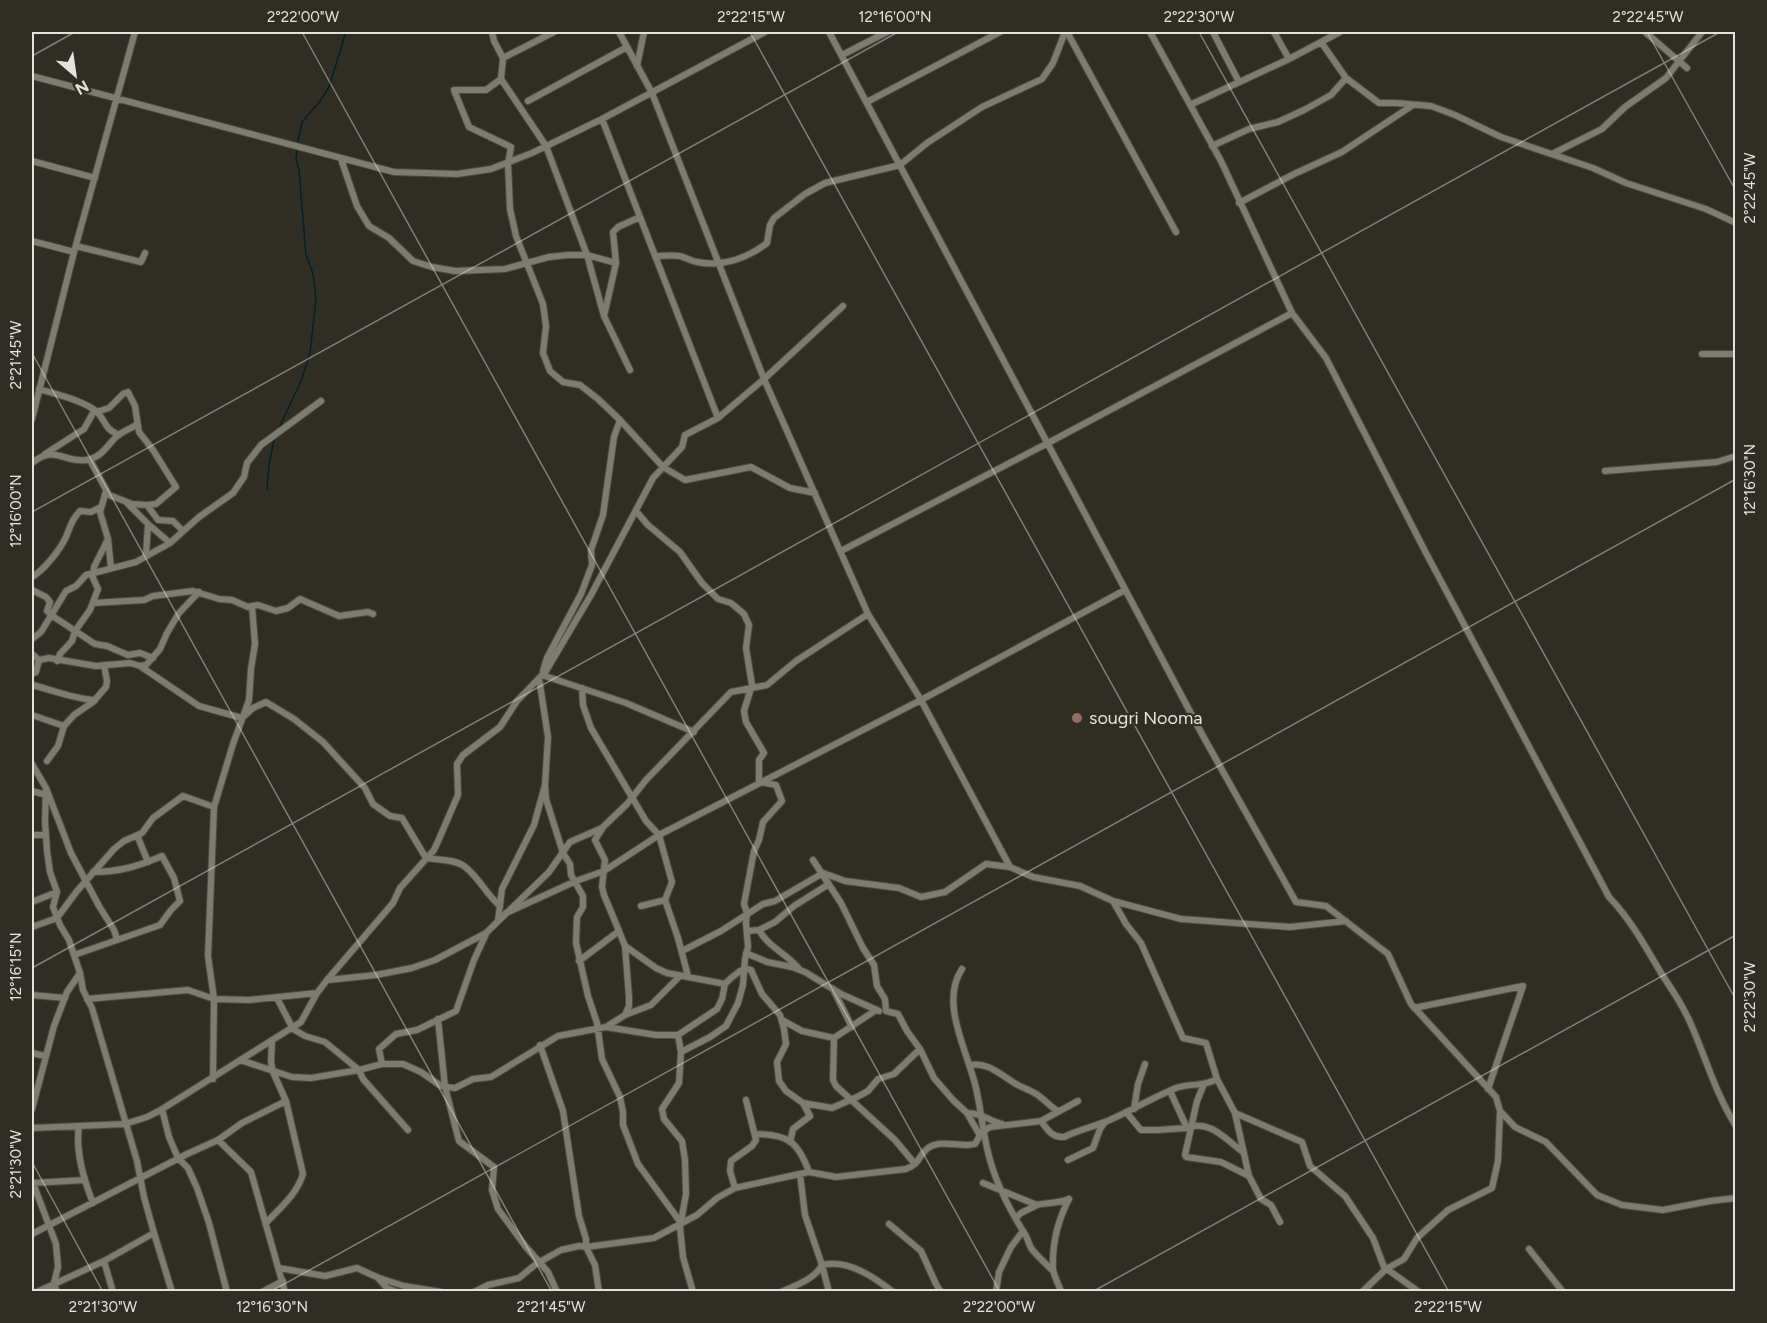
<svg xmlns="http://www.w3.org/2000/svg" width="1767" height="1323" font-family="Figtree,sans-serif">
  <rect width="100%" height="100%" fill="#302e24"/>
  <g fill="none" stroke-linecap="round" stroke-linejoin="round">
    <path stroke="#051f26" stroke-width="1.5" d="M297,145L302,122L320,101L329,87L346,32
      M278,430L301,381L310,353L316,299L313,274L306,255L299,170L296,159L297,150
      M267,489L269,465L274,440"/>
    <defs>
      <path id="minor" d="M492,32L494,41L503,58L501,79L546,146L587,255L604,316L630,370
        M619,32L652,93L764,379L868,614L921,700L1010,867
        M829,32L1203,736L1296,902L1326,906L1388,954L1411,1004L1496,1097L1500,1111L1515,1127L1546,1142L1597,1195L1622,1205L1663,1210L1710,1201L1736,1198
        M1067,32L1176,232
        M1150,32L1221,161L1292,313L1326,358L1426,553L1609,897C1631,920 1645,946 1661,973C1673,991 1685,1009 1693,1029C1707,1062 1717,1096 1736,1126
        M1213,32L1239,82
        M1274,32L1289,59
        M1645,32L1687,68
        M1321,42L1346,78L1379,103H1396L1431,106L1455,115L1501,137L1593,168L1626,183L1706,209L1736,223
        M842,55L887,32
        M503,58L554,32
        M637,66L644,32
        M32,76L394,172L457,174L491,169L532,153L602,119L765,32
        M501,79L486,90H454L469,127L511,147L508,164L510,209L516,236L543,304L546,326L543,353L550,371L563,382L580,385L598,399L620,420L663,467L685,480L751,467L790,488L815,493
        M528,101L627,47
        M867,102L1000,32
        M1190,105L1289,59L1340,32
        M602,119L718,418
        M1212,146L1249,129L1278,122L1304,110L1331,95L1346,78
        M1552,154L1602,129L1625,107L1666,78L1702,32
        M341,159L357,206L369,226L389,238L413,261L432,267L455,271L505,269L549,257L568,255H587L616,263
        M32,161L95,178
        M1239,203L1294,174L1342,152L1413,105
        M32,241L74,252
        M76,246L141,262L145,253
        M655,256C663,256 672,255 679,256C685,257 691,261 697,262C723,267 746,259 767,243L770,225L774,218L805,194L825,183L900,165L927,143L982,107L1042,79L1053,63L1065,32
        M604,316L616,263L613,232L618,227L640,217
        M1702,354H1736
        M39,389C55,394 85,401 97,412C107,422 103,428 119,435
        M32,419L74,252L135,32
        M45,454L84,429L93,413L109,408L123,394L128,392L135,406L139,432L153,450L176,487L156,504L147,505
        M90,460L109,495L132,504L147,505L158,520L173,521L183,531
        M32,463C55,444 63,463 86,460C101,458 106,447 116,437C121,432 130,429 136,425
        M1605,471L1717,462L1736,456
        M106,491L100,512L108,539L111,568
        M127,503L148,524L146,555
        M636,511L648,525L680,552L702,583L718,599L731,603L744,614L749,625L746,648L752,685L744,711L746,722L764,753L759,760V780L761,782L776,785L782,801L763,822L759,840L754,851L744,904L747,913L746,924L748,947L745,959L743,985L738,1003L726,1026L710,1037L681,1052
        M148,524L170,543
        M841,551L1048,443L1292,313
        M32,577C44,570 60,550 66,537C70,527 72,519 80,511L91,512L101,507
        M32,590L46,597L50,602L47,611L51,615L95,644L107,646L128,655L140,653L153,658
        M93,603L144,600L153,596L193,591L219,599L232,600L248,607L258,605L276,611L288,608L300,599L339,616L368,612L373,614
        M32,639L41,632L66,591L76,586L86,575L136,562L170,543L199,517L233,493L244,477L247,463L261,445L321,401
        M32,654L39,660L49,658L96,666L130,663L140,666L146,665L160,649L167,633L179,613L199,592
        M57,661L60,654L72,641L75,631L90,610L95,597L98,589L93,578L94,567L108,539
        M140,666L199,706L242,718L253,708L266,702L294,719L323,742L365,788L373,804L390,816L402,818L426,858C438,860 454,859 464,866C478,876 486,894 500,906
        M543,671L547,658L581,594L592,565L591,550L603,515L614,437L620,420
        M32,674L36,672L39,660
        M542,675L626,703L694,732
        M32,685C53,690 73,699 95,700
        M582,688L583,705L591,728L646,821L659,835L672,882L665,900L678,938L688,976
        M32,715L64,726
        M47,761L58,746L64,726L74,715L93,702L106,687L107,681L104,665
        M32,764L46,788L71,853L99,906L114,930L117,939
        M545,785L546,799L563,853L570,864L571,875L583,896V907L577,917L576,943L588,996L597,1023L602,1059L620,1097L623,1112V1125L638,1164L681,1223
        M46,788L45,821L47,851L50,872L57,892L53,907L60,925L69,940L80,973L83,990L92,1008L137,1161L144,1197L154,1233L172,1292
        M32,791L46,795
        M602,829L595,840L605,860L602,887L604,895L619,931
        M32,835H46
        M137,835L148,862
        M813,860L841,903L863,948L874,965L877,986L885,999L886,1011L898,1014L907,1031L920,1049L934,1078L953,1100L967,1113L979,1134L982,1132
        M1113,901L1181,919L1290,927L1346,921
        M32,902L57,892
        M641,906L665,900
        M506,913L576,881L604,871L659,835L921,700L1125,590
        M498,921L502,889L534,825L545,785L548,737L539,678
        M32,927L57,918L77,891L114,849L124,841L142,833L153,818L183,796L214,807
        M759,930L775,922L794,906L829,884
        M747,931L759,930C769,948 788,954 800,970
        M625,946L656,968L667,973L725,984
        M682,951L721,931L763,904L775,901L823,873L845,881L899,888L921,897L945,892L986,864L1010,867L1033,877L1080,886L1113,901L1126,924L1141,943L1183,1038L1206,1043L1217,1079L1235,1113L1302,1142L1310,1166L1345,1196L1373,1238L1384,1267L1419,1292
        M746,953L767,962L792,967L805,972L841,994L879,1011
        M74,955L160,925L171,910L180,901L174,878L162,856C139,866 119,872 93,872
        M579,961L619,931L625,946L629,997V1006L625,1015
        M962,969C939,1003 968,1052 976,1088C983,1119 984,1148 996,1178C1003,1196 1013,1215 1023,1231C1027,1236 1028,1242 1031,1248C1037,1256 1046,1264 1053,1271
        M328,980L376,975L412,968L435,960L486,933L549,872L570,842L602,828L627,804L646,780L731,692L767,685L796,661L868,614
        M833,989L852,1027
        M32,995L65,998
        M277,998L293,1029L305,1036L325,1042L359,1070L363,1079L408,1130
        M87,999L188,990L214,999L249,1000L317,993
        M1414,1008L1523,986L1488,1089
        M876,1010L834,1038L833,1080L836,1086L895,1140L915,1164
        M438,1019L445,1087L459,1141L494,1167L492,1190L498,1209L526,1247L548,1272L557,1292
        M782,1020L802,1031L834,1038
        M606,1027L625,1015L651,1005L680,976
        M678,1035L681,1052L679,1083L662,1109L664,1119L682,1141L685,1160L686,1194L680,1227L683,1257L693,1292
        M540,1045L563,1111L579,1216L586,1239V1247L595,1265L599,1292
        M32,1053L45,1056
        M240,1060L292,1077L311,1078L359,1070L382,1064H403L421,1072L441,1086L455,1088L473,1079L491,1077L558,1036L606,1027L656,1035H678L717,1009L722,999L725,984L731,978L740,971L747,969L751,970L762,994L780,1015L784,1029L786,1044L777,1062L779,1081L786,1091L803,1103L810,1116L793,1129L790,1142
        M382,1064L379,1049L396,1034L417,1030L456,1011L474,960L486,934
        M970,1065C988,1061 1003,1077 1018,1085C1025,1089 1033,1091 1039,1096C1046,1101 1051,1107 1058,1111
        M213,1079L214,999L208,956L214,807L233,744L249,700L251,669L255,644L252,606
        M1204,1084L1197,1101L1185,1155L1186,1157L1221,1162L1249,1176
        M1170,1091L1187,1128C1210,1119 1225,1139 1243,1152
        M803,1103L832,1108L857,1097L868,1091L878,1079L894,1074L920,1049
        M32,1109L54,1026L67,992L80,973
        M162,1109L169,1137L178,1158L188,1168L197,1188L209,1223L227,1292
        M1134,1109L1138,1084L1145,1064
        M1126,1112L1141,1130H1157L1187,1128
        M967,1113C983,1113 989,1121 1002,1124
        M1235,1113L1249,1176L1261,1199L1271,1205L1280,1222
        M1041,1121C1047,1129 1052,1138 1064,1137C1080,1129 1097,1126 1112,1119C1134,1109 1154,1097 1176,1088C1189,1083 1204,1087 1217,1079
        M79,1126C75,1152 84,1180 93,1203
        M32,1128L125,1124L147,1117L159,1111L301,1022L317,993L327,980L393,903L400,888L434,850L439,839L458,795L457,764L463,755L500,727L517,701L546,671L591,595L653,478L682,447L685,435L718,418L764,379L843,306
        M755,1134C787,1134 798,1141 809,1172
        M218,1140L251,1172L285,1292
        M1068,1160L1093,1148L1100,1129L1105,1122
        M800,1174L805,1215L822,1265L829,1292
        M32,1183L85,1180
        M33,1183L56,1244L58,1267L54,1283L57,1292
        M983,1183L1037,1205C1048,1202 1058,1204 1069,1199
        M735,1188L730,1171L731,1161L752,1146L756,1140L746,1100
        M1016,1218L1021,1213L1037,1205
        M266,1223C280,1208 297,1194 303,1174L286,1101L273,1072L271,1062L272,1041
        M889,1224L921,1251L936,1284L941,1292
        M32,1234L187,1154L218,1140L242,1123L286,1101
        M1529,1249L1563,1292
        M104,1261L113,1292
        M279,1268L325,1276L357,1268L379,1278L404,1286L441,1292
        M379,1279L387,1288L397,1292
        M37,1292L104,1261L154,1233
        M262,1292L283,1281
        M474,1292L488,1285L519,1278L536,1264L561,1250L579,1246L586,1247L654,1238L697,1215L717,1198L735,1188L809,1172L836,1177L906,1169C921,1163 918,1156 927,1149C939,1138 962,1148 975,1144L982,1132L990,1127L1041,1121L1078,1101
        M781,1292C796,1285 815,1279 822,1265C848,1259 874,1277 893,1292
        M996,1292L999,1272L1011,1247L1023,1231
        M1061,1292C1059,1284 1054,1277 1053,1269C1052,1245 1058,1220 1069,1199
        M1362,1292L1386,1269L1404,1259L1417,1238L1448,1210L1492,1188L1498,1161L1500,1111"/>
    </defs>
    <use href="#minor" stroke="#4d4b43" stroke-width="8"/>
    <use href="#minor" stroke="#7e7c70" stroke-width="6"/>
  </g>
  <path fill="none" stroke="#e3e2dc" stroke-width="1.5" stroke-opacity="0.45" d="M302,32L1000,1292M750,32L1449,1292M1199,32L1736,1000M1647,32L1736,191M32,56L75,32M32,353L552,1292M32,512L898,32M32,968L1720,32M32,1162L103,1292M270,1292L1736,479M1092,1292L1736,935"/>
  <circle fill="#8d6e63" stroke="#302e24" stroke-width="2" cx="1077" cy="718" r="6"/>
  <g text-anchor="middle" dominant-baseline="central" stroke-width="4.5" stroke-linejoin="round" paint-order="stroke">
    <g font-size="18" fill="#e3e2dc" stroke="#302e24" text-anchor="start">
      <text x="1089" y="718">sougri Nooma</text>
    </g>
  </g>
  <rect width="1767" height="1323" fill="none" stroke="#302e24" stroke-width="66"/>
  <g transform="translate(75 75) rotate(151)" stroke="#302e24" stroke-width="4.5" paint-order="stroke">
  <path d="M0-4.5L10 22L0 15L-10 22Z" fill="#e3e2dc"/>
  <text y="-9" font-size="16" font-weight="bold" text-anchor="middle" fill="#e3e2dc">N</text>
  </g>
  <rect x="33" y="33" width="1701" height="1257" fill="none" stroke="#e3e2dc" stroke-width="2"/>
  <g font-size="15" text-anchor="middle" fill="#e3e2dc">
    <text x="303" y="22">2°22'00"W</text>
    <text x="751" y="22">2°22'15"W</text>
    <text x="895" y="22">12°16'00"N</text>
    <text x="1199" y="22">2°22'30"W</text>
    <text x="1648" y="22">2°22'45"W</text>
    <text transform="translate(1750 188) rotate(-90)" y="5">2°22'45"W</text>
    <text transform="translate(16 355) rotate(-90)" y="5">2°21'45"W</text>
    <text transform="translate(1750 480) rotate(-90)" y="5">12°16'30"N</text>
    <text transform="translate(16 511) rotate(-90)" y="5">12°16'00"N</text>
    <text transform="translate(16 967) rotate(-90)" y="5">12°16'15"N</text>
    <text transform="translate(1750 997) rotate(-90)" y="5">2°22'30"W</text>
    <text transform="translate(16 1164) rotate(-90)" y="5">2°21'30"W</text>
    <text x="103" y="1312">2°21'30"W</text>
    <text x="272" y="1312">12°16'30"N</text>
    <text x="551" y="1312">2°21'45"W</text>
    <text x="999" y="1312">2°22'00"W</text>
    <text x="1448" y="1312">2°22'15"W</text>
  </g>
</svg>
